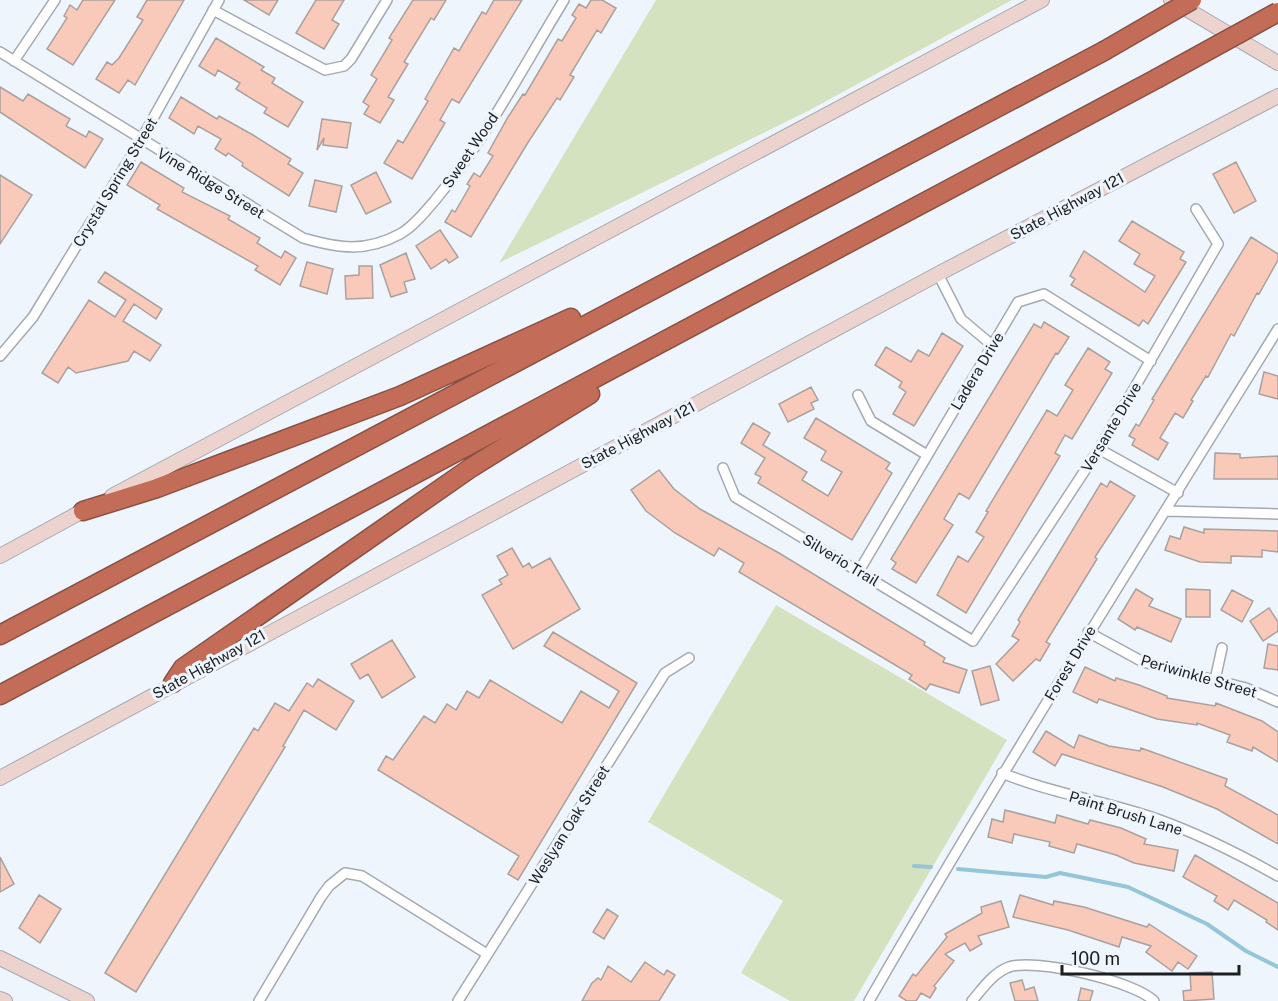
<svg xmlns="http://www.w3.org/2000/svg" width="1278" height="1001" font-family="'Public Sans',sans-serif">
  <rect width="100%" height="100%" fill="#eff5fc"/>
  <path fill="#d5e2c0" d="M656,0H1012L808,111L499,263Z
    M776,605L1007,740L854,1001H790L741,973L783,901L648,822Z"/>
  <g fill="none" stroke-linecap="round" stroke-linejoin="round">
    <path stroke="#94c5d8" stroke-width="4" d="M914,866L931,867
      M958,869L1046,877L1060,873L1128,887L1207,924L1246,951L1278,967"/>
  </g>
  <path fill="#f9caba" stroke="#aaa19e" stroke-width="1.5" d="M83,0H115L73,65L47,49L67,18L64,16L70,5L77,10Z
    M147,0H184L135,85L128,80L119,93L96,79L107,62L112,65L119,58L143,20L137,17Z
    M244,0H278L269,15Z
    M316,0H344L332,20L339,24L324,49L296,33Z
    M413,0H446L434,20L431,18L404,62L408,64L388,97L394,100L380,123L364,114L369,106L363,102L377,79L371,75L392,40L389,38Z
    M494,0H522L459,103L452,99L440,120L445,123L412,179L384,163L398,140L403,143L428,101L425,99L454,48L459,51L482,12L486,14Z
    M591,0H602L616,8L601,33L597,30L570,75L574,77L560,100L557,98L527,144L471,237L445,222L452,210L455,212L470,186L467,184L474,173L480,177L493,156L488,153L508,117L523,94L525,95L558,39L562,41L576,18L572,15L579,4L586,8Z
    M216,38L264,67L261,70L275,78L272,83L303,102L288,127L264,113L267,108L236,89L240,83L218,70L215,76L199,66Z
    M0,87L23,101L28,94L48,106L70,119L66,126L86,137L89,131L103,139L85,168L0,112Z
    M181,97L217,119L219,116L253,135L291,159L288,164L303,173L289,196L242,166L243,163L228,153L226,156L215,149L221,139L198,126L194,134L169,118Z
    M322,119L351,123L347,148L323,145L324,138L317,150Z
    M141,162L184,188L182,192L230,216L228,219L260,238L257,243L281,258L285,251L296,258L280,285L255,270L258,266L157,209L160,205L127,185Z
    M1236,162L1256,201L1234,213L1213,174Z
    M376,172L391,202L366,214L351,185Z
    M0,175L32,195L0,244Z
    M315,180L342,186L336,212L309,206Z
    M1132,221L1184,252L1180,259L1186,262L1148,324L1143,320L1139,326L1071,285L1075,279L1070,276L1084,251L1145,292L1155,276L1134,264L1140,254L1119,241Z
    M440,230L458,257L449,263L446,259L431,269L416,246Z
    M1251,237L1278,254V260L1259,294L1257,293L1234,336L1231,334L1208,377L1206,376L1191,400L1193,401L1183,418L1175,413L1160,438L1168,443L1158,460L1132,445L1135,439L1129,436L1136,424L1139,426L1154,400L1152,399Z
    M406,253L415,279L404,282L407,292L391,297L380,265Z
    M307,262L333,269L327,294L300,286Z
    M359,266H372L373,298L346,299L345,276L359,275Z
    M105,272L162,309L156,319L134,304L123,321L161,345L150,361L134,351L128,361L76,373L68,367L58,383L42,373L89,300L115,317L126,300L98,282Z
    M1044,322L1069,337L1058,354L1056,353L969,499L959,493L944,519L953,525L916,583L892,569L896,563L891,559L1034,324L1041,328Z
    M942,333L963,346L914,426L893,414L906,392L899,387L902,382L875,365L886,347L911,362L918,350L929,356Z
    M1088,348L1110,362L1105,369L1112,373L1072,439L1065,435L1055,453L1060,456L966,613L937,595L958,556L968,562L984,537L976,532L988,512L986,511L1047,410L1057,416L1073,390L1065,385Z
    M1264,372L1278,376V399L1259,394Z
    M811,387L818,400L811,403L814,409L788,422L779,404Z
    M816,418L890,463L886,469L892,473L852,540L758,483L761,477L755,474L765,458L741,443L753,423L770,433L763,445L807,472L802,480L828,496L842,472L821,460L826,451L804,438Z
    M1215,453L1240,454V458L1278,456V479H1214Z
    M659,470L674,489L700,509L779,553L925,642L924,645L945,658L943,662L967,670L959,693L930,684L926,690L909,679L912,675L739,572L744,563L719,548L714,556L675,533L646,511L631,490Z
    M1110,481L1135,496L1095,557L1097,559L1046,642L1050,644L1040,661L1036,659L1013,681L996,664L1019,640L1012,636L1020,622L1018,620L1101,483L1107,487Z
    M1184,527L1204,533V529L1278,531V552L1262,550V557L1231,556V563L1200,562L1165,550L1170,536L1180,539Z
    M512,548L523,567L529,563L532,568L550,558L580,609L513,649L482,595L502,584L499,580L508,575L497,556Z
    M1136,589L1153,599L1149,606L1181,619L1171,642L1137,627L1135,630L1118,619Z
    M1186,589L1210,590V617H1186Z
    M1232,590L1253,601L1242,622L1221,610Z
    M1269,608L1278,622V631L1263,641L1250,621Z
    M553,632L637,683L518,880L508,874L519,856L378,770L386,756L393,760L424,716L435,723L447,704L456,710L467,691L479,698L490,680L562,723L581,691L609,708L619,691L544,646Z
    M392,640L415,677L382,698L368,674L360,679L351,664Z
    M1268,644L1278,646V670L1264,668Z
    M990,666L999,700L981,705L972,671Z
    M1085,667L1115,681L1116,678L1139,685L1167,696V698L1215,706L1216,703L1262,721L1278,732V762L1253,747L1252,751L1227,742L1230,735L1197,723V725L1157,719L1099,699L1097,703L1073,692Z
    M318,679L354,701L336,730L304,710L283,746L285,747L136,992L105,973L254,728L258,731L275,703L289,711L307,683L313,687Z
    M1046,731L1074,748L1079,735L1109,746L1140,751L1141,748L1227,779L1225,786L1278,815V844L1217,809L1163,787L1062,754L1055,766L1033,752Z
    M1005,810L1055,823L1057,815L1088,824L1090,820L1121,828L1146,839L1144,844L1178,850L1174,871L1134,863L1116,855L1077,844L1074,853L1049,846L1050,842L1014,834L1012,843L988,837L992,819L1003,822Z
    M1195,855L1278,903V930L1266,922L1267,920L1234,900L1228,910L1214,901L1217,896L1183,877Z
    M0,857L14,884L0,892Z
    M39,895L61,909L40,943L19,928Z
    M1020,895L1053,905L1054,901L1084,907L1147,927L1149,924L1197,956L1188,969L1178,962L1172,971L1146,952L1151,946L1122,937L1119,947L1068,930L1013,917Z
    M1001,901L1009,927L978,936L982,944L970,951L965,943L945,954L954,961L934,986L936,988L930,998L921,993L916,1001H907L899,996L913,974L916,976L947,937L945,934L982,913L981,907Z
    M607,909L618,916L604,939L593,932Z
    M645,962L664,975L667,970L675,975L659,1001H582L592,983L598,978L601,980L608,966L631,982Z
    M1212,972L1214,999L1184,1001L1183,991L1191,990L1190,973Z
    M1022,980L1025,990L1034,987L1038,1001H1015L1010,983Z
    M1081,988L1093,991L1090,1001H1078Z"/>
  <g fill="none" stroke-linecap="round" stroke-linejoin="round">
    <defs>
      <path id="street" d="M213,10L325,70L344,66L351,59L387,0
        M0,52L303,238C338,248 365,253 400,234C413,227 426,211 436,199C486,139 523,67 564,0
        M14,61L55,0
        M938,274L961,319L992,345
        M0,356L33,317L141,140L219,0
        M858,395L871,421L927,455
        M1099,449L1178,493
        M723,468L735,497L973,641L1099,449L1218,244L1196,209
        M1167,511L1278,514
        M859,571L1018,302L1044,294L1151,361
        M1088,632L1143,662L1246,688L1278,702
        M1215,680L1222,648
        M1002,773C1053,794 1106,801 1157,819C1199,834 1239,854 1278,876
        M259,1001L321,897L329,886L345,873L362,876L487,954
        M458,1001L665,673L689,658
        M869,1001C1000,773 1140,552 1278,329
        M972,1001C983,988 993,973 1009,967C1036,958 1134,981 1154,1001"/>
      <path id="secondary" d="M1171,0L1278,63
        M112,496L1042,0
        M0,556L90,507
        M0,778L938,274L1278,96
        M0,958L87,1001
        M0,999L5,1001"/>
      <path id="highway" d="M83,511L157,488L400,396L571,318
        M0,635L1104,51
        M173,683L183,668L472,467L590,394
        M0,695L1156,79"/>
    </defs>
    <use href="#street" stroke="#a4aab0" stroke-width="12"/>
    <use href="#secondary" stroke="#a4aab0" stroke-width="16"/>
    <use href="#highway" stroke="#895145" stroke-width="21"/>
    <use href="#street" stroke="#fff" stroke-width="9"/>
    <use href="#secondary" stroke="#edd3cd" stroke-width="14"/>
    <use href="#highway" stroke="#c36c58" stroke-width="18"/>
    <defs>
      <path id="highway-bridge" d="M1104,51L1192,0
        M1156,79L1278,12"/>
    </defs>
    <use href="#highway-bridge" stroke="#895145" stroke-width="21" stroke-linecap="butt"/>
    <use href="#highway-bridge" stroke="#c36c58" stroke-width="18"/>
  </g>
  <g text-anchor="middle" dominant-baseline="central" stroke-width="6" stroke-linejoin="round" paint-order="stroke">
    <g font-size="15" fill="#1c1f21" stroke="#eff5fc">
      <text transform="translate(470 150) rotate(-56)">Sweet Wood</text>
      <text transform="translate(115 182) rotate(-59)">Crystal Spring Street</text>
      <text transform="translate(211 183) rotate(31)">Vine Ridge Street</text>
      <text transform="translate(1067 206) rotate(-28)">State Highway 121</text>
      <text transform="translate(977 371) rotate(-59)">Ladera Drive</text>
      <text transform="translate(1111 427) rotate(-59)">Versante Drive</text>
      <text transform="translate(638 435) rotate(-28)">State Highway 121</text>
      <text transform="translate(841 560) rotate(31)">Silverio Trail</text>
      <text transform="translate(1070 663) rotate(-59)">Forest Drive</text>
      <text transform="translate(209 664) rotate(-29)">State Highway 121</text>
      <text transform="translate(1199 676) rotate(16)">Periwinkle Street</text>
      <text transform="translate(1126 813) rotate(17)">Paint Brush Lane</text>
      <text transform="translate(569 825) rotate(-58)">Weslyan Oak Street</text>
    </g>
  </g>
  <path d="M1062 965v9h177v-9" fill="none" stroke="#1c1f21" stroke-width="3"/>
  <text x="1071" y="965" font-size="18" fill="#1c1f21" stroke="#eff5fc" stroke-width="4.5" paint-order="stroke">100 m</text>
</svg>
